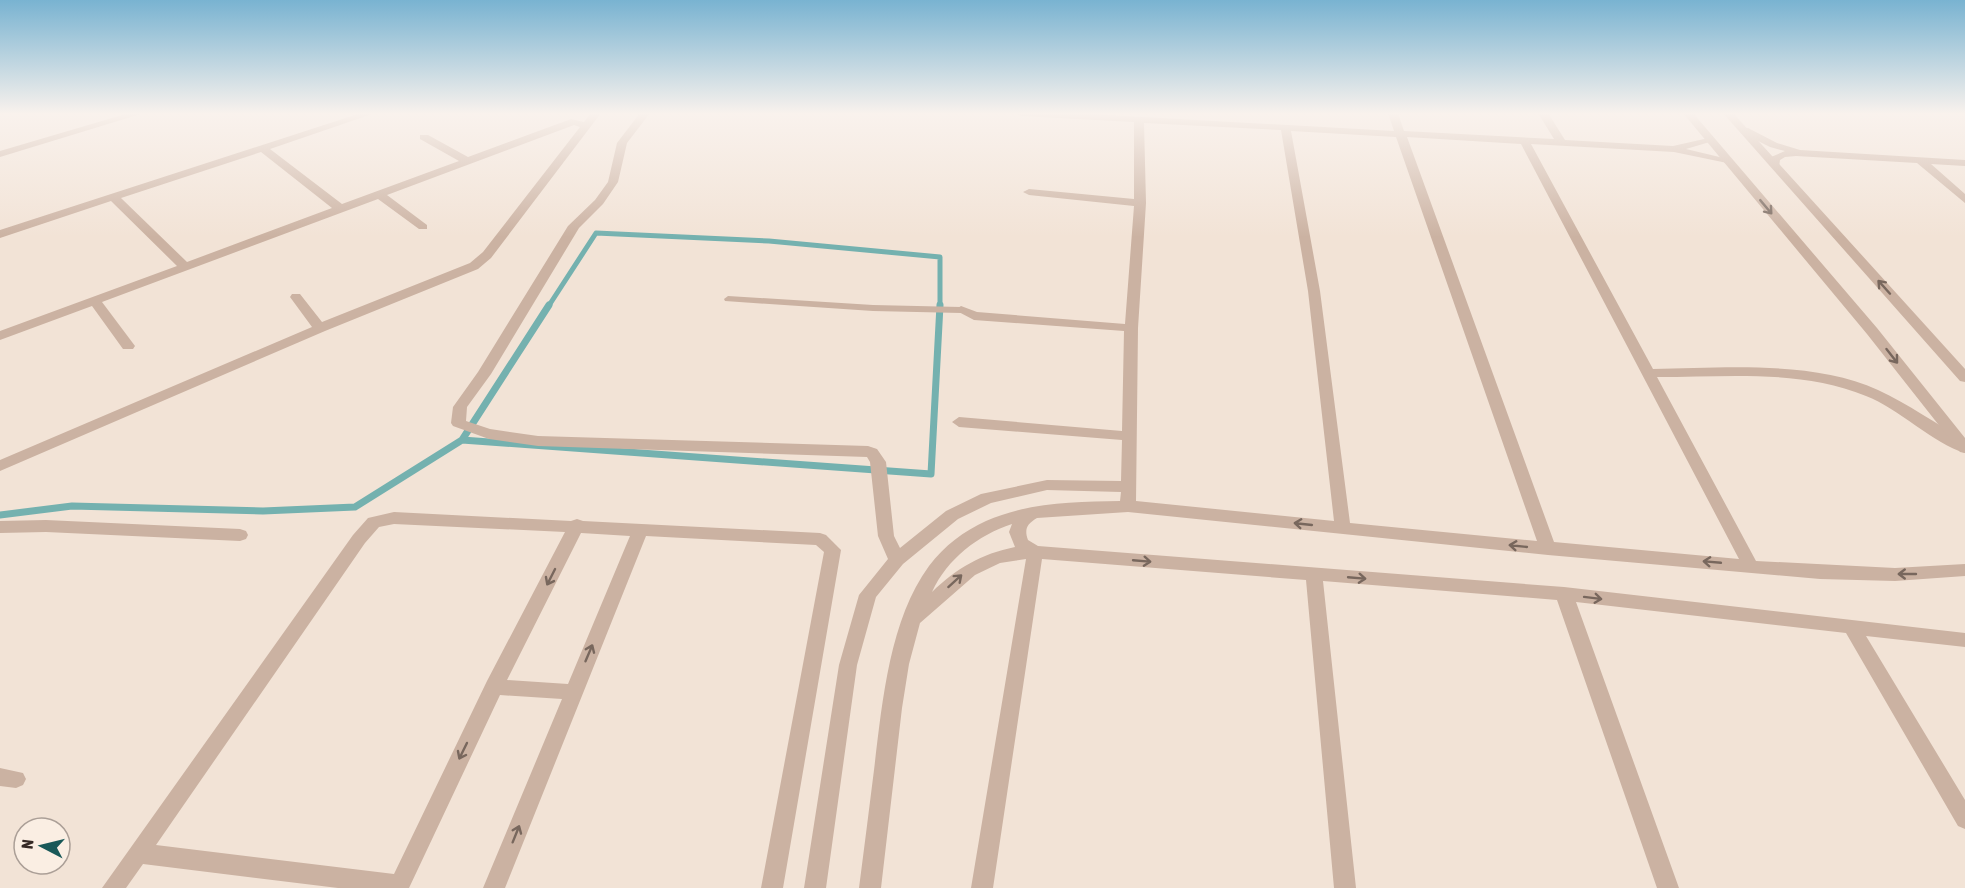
<svg xmlns="http://www.w3.org/2000/svg" width="1965" height="888" font-family="'Asap Condensed',sans-serif">
  <rect width="100%" height="100%" fill="#f2e3d6"/>
  <g fill="none" stroke-linecap="round" stroke-linejoin="round">
    <path stroke="#74b1af" stroke-width="5" d="M548,307L596,233L769,241L940,257V307"/>
    <path stroke="#74b1af" stroke-width="7" d="M462,440L931,474L940,305
      M462,440L549,305
      M0,515L72,506L263,511L355,507L462,440"/>
    <path fill="#cbb2a2" fill-rule="evenodd" d="M728,296L873,305L961,307L966,310L961,313L873,311L725,301L724,299Z"/>
    <path fill="#cbb2a2" fill-rule="evenodd" d="M129,113H144L0,157V151Z
      M361,113H375L270,149L342,204L459,161L420,139V135H428L468,157L571,119L584,122L591,113H601L491,258L478,269L325,331L0,471V460L312,327L290,297L292,294H300L322,322L470,263L483,252L580,127L574,125L387,195L427,225V229H419L378,199L102,302L135,346L133,349H123L92,306L0,340V331L177,266L111,201L0,238V230ZM261,152L332,208L187,262L121,198Z
      M640,113H650L627,143L618,182L603,204L579,228L491,374L467,407L466,421L490,429L538,436L868,446L877,449L886,462L894,536L900,548L946,511L981,494L1047,480L1121,481L1122,440L959,427L952,422L959,417L1122,431L1124,331L974,320L955,310L961,306L977,312L1125,324L1134,206L1029,195L1023,192L1029,189L1134,199V122L1021,116L1016,113H1071L1394,131L1388,113H1398L1404,131L1554,139L1538,113H1548L1565,140L1673,146L1713,137V141L1686,149L1732,160V164L1674,152L1531,144L1653,369C1723,368 1814,360 1878,390C1908,404 1937,424 1965,441V453C1934,444 1898,408 1866,396C1800,369 1727,377 1657,377L1756,561L1895,568L1965,564V576L1895,581L1820,579L1548,555L1128,512L1037,518C1027,524 1024,529 1028,540L1038,546L1564,587L1965,633V647L1866,636L1965,800V829L1958,826L1846,633L1576,602L1679,888H1657L1557,600L1323,581L1356,888H1334L1306,580L1042,559L993,888H971L1026,559L1000,563L975,575L920,623L909,664L902,708L881,888H859C864,849 869,810 874,770C882,705 889,620 929,566C944,546 964,531 986,521C1029,502 1075,502 1120,501L1121,492L1047,490L991,503L958,519L903,564L876,597L857,665L826,888H804L839,665L859,595L888,559L878,536L870,462L867,457L538,446L489,439L453,426L451,423L453,407L478,372L568,226L595,200L608,182L617,143ZM1144,123L1281,130L1308,291L1334,521L1136,501L1138,328L1146,203ZM1291,131L1396,137L1537,541L1350,523L1320,291ZM1407,137L1521,144L1739,559L1554,542ZM1012,524L1009,532L1015,547C981,554 957,568 932,592C947,559 978,535 1012,524Z
      M1740,128H1748L1777,143L1800,150L1965,160V166L1931,164L1965,194V203L1917,163L1796,156L1785,157L1780,160L1779,167H1771V157L1785,151L1770,147L1740,132Z
      M394,512L571,521L577,519L583,521L820,533L826,535L841,550L783,888H761L824,552L816,545L646,536L505,888H483L562,699L500,695L409,888H338L143,864L126,888H102L353,535L368,518ZM394,524L565,532L487,681L394,874L156,845L365,543L379,527ZM581,533L630,536L568,684L507,680Z
      M46,520L240,529L246,531L248,535L246,539L240,541L46,532L0,533V521Z
      M0,768L23,773L26,779L23,785L16,788L0,786Z"/>
    <path fill="#cbb2a2" fill-rule="evenodd" d="M1683,113H1693L1877,328L1965,438V453L1960,452L1867,334Z
      M1723,113H1733L1965,369V382L1960,381Z"/>
  </g>
  <defs><path id="oneway-shaft" d="M-6 0H5M1.5-3L5.5 0L1.5 3" fill="none" stroke-width="1.6" stroke-linecap="round" stroke-linejoin="round" transform="scale(1.5)"/></defs>
  <g stroke="#78675d">
    <use href="#oneway-shaft" transform="translate(1766 207) rotate(50)"/>
    <use href="#oneway-shaft" transform="translate(1884 287) rotate(-132)"/>
    <use href="#oneway-shaft" transform="translate(1892 356) rotate(52)"/>
    <use href="#oneway-shaft" transform="translate(1303 524) rotate(-174)"/>
    <use href="#oneway-shaft" transform="translate(1518 546) rotate(-174)"/>
    <use href="#oneway-shaft" transform="translate(1142 561) rotate(5)"/>
    <use href="#oneway-shaft" transform="translate(1712 562) rotate(-175)"/>
    <use href="#oneway-shaft" transform="translate(1907 574) rotate(-180)"/>
    <use href="#oneway-shaft" transform="translate(551 577) rotate(117)"/>
    <use href="#oneway-shaft" transform="translate(1357 578) rotate(5)"/>
    <use href="#oneway-shaft" transform="translate(955 581) rotate(-42)"/>
    <use href="#oneway-shaft" transform="translate(1593 598) rotate(7)"/>
    <use href="#oneway-shaft" transform="translate(589 653) rotate(-67)"/>
    <use href="#oneway-shaft" transform="translate(463 751) rotate(116)"/>
    <use href="#oneway-shaft" transform="translate(516 834) rotate(-68)"/>
  </g>
  <linearGradient id="sky" x2="0" y2="1"><stop stop-color="#79b3d1"/><stop offset="0.48" stop-color="#f9f2ed"/><stop offset="1" stop-color="#f9f2ed" stop-opacity="0"/></linearGradient>
  <rect width="1965" height="237" fill="url(#sky)"/>
  <g transform="translate(42 846) rotate(277)"><circle r="28" fill="#faeee3" stroke="#ab9f97" stroke-width="1.5"/>
  <path d="M0-4.5L10 22L0 15L-10 22Z" fill="#185858"/>
  <text y="-9" font-size="16" font-weight="bold" text-anchor="middle" fill="#352925">N</text>
  </g>
</svg>
